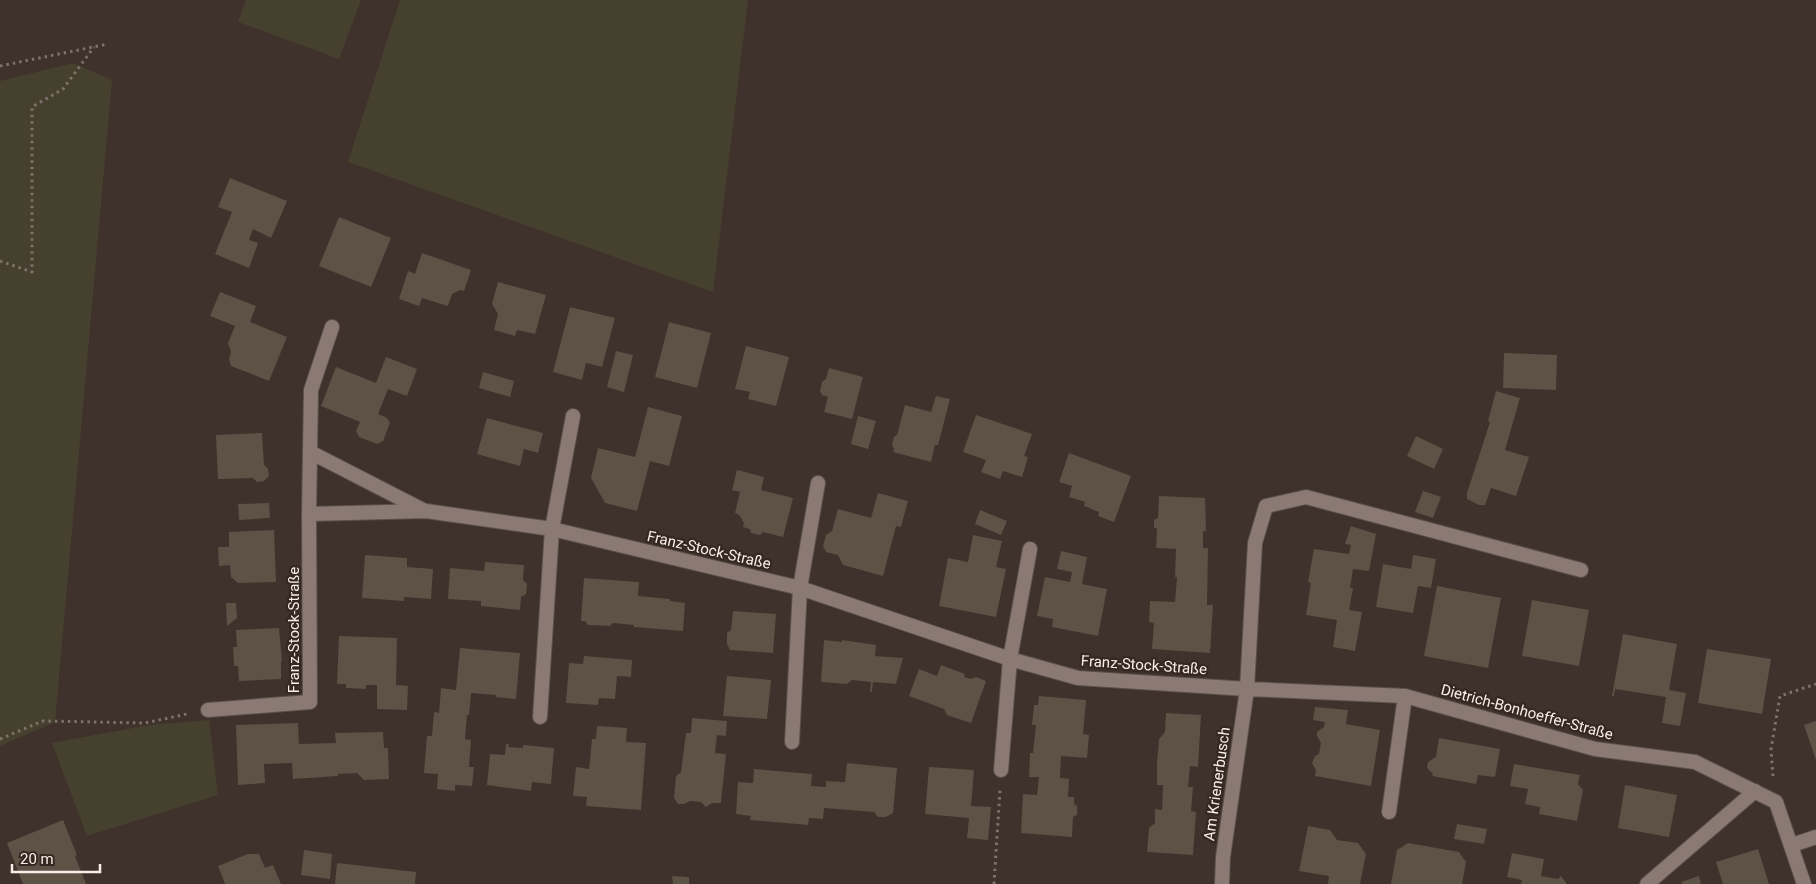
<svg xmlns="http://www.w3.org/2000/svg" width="1816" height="884" font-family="Roboto,sans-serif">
  <rect width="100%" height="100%" fill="#3f312b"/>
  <path fill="#46412f" d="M246,0H361L339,59L238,22Z
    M400,0H748L713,292L348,162Z
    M73,63L112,80L55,722L0,746V81Z
    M209,720L218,795L87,836L52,743L149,725Z"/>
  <path fill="#5c5246" d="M230,178L287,201L271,238L253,229L249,240L258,243L249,268L215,254L232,212L218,207Z
    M339,217L391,238L371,287L319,266Z
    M422,253L471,270L464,291L460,290L452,294L448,306L422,298L419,306L399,299L408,271L415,274Z
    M498,282L546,295L535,334L517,330L515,336L494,330L498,314L492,304Z
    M220,292L256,306L250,322L287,337L269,381L231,366L229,359L231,352L228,343L235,326L210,316Z
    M570,307L615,318L602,367L586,363L582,380L553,372Z
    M669,322L711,333L697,388L655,377Z
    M746,346L789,357L776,406L748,399L750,392L735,389Z
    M616,351L633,355L624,392L607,387Z
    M1504,353L1557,355L1556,390L1503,388Z
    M386,357L417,369L407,396L388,389L378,414L387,418L390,423L383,441L377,444L359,437L356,431L360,422L321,406L336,367L376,383Z
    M829,368L863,377L852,419L824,412L828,397L822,395L820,391L822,382L826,379Z
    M483,372L514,381L510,397L479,388Z
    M1496,391L1520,398L1505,450L1529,457L1516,496L1491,488L1485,505H1479L1467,499V493L1490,422L1488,421Z
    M936,396L950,399L938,445H935L931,462L893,452L894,449L892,445L894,437L897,435L905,405L931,412Z
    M648,407L682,416L669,466L650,461L637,511L605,503L591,478L598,448L635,457Z
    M976,415L1032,434L1024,456L1028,457L1022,477L1003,471L1000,479L981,472L986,460L963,452Z
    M858,416L876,421L868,449L851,444Z
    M487,418L543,433L538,453L524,449L520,466L477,454Z
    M262,433L264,465L268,469L269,476L264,481L257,482L253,478L218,479L216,435Z
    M1416,436L1443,449L1434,469L1407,456Z
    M1069,453L1131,476L1114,522L1098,516L1099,512L1084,506L1085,502L1069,497L1072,486L1059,482Z
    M737,470L764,477L761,490L793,498L783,537L763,532L760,535L751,533L750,529L743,527L744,523L739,515L735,513L740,492L732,490Z
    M1423,491L1441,497L1433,518L1415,512Z
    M878,493L908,501L901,527L896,526L883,576L843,565L838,555L826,552L823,546L826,535L832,531L838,509L871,518Z
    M1159,496L1205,498L1206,531H1203V548H1208L1207,605H1213L1210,653L1152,649L1154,623L1149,622L1150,601L1175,602L1177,577H1175L1176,549L1156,548L1157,529L1154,527V520L1158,518Z
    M269,503L270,518L239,520L238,504Z
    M980,510L1007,521L1001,535L975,524Z
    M1351,526L1376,534L1369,571L1353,569L1350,588H1353L1349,610L1362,612L1355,651L1333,647L1337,620L1306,615L1311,583L1308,582L1314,549L1349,554L1351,545L1345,544Z
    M274,530L276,582L238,583L231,577L230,565L219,566L218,547H229V532Z
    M973,535L1002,541L996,567L1006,569L996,617L939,606L948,558L968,562Z
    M1061,551L1087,557L1082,584L1107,589L1098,636L1052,627L1053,619L1037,616L1045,577L1070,582L1072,572L1057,569Z
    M365,555L407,558V567L433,569L431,599L404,597V601L362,598Z
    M1413,555L1436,559L1431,588L1418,586L1413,613L1376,607L1383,564L1411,569Z
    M485,562L524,565L523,580L527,584L526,594L521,597L520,610L481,606V601L448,599L450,568L484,571Z
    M584,578L639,582L638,596L670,599V601L685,603L683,631L634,627V625L613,623L610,626L588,625L585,621H581Z
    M1437,586L1501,598L1488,668L1424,656Z
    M1532,600L1589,610L1579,666L1522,656Z
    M226,603H236L237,618L227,626Z
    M733,611L776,614L773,653L730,650L727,644V633L731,630Z
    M279,628L282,661H281V679L239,681L238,666H234L233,647H237L236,630Z
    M1623,634L1677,644L1669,690L1686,693L1680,726L1662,723L1666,697L1615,689L1614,696H1612Z
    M339,636L397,638L396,685L408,686L407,710L377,709V685H366V689L346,688V684H337Z
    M824,640L842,642V640L876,645L875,656L903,658L896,684L873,682L872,692H870L871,682L852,680L847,684L821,682Z
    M460,648L520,653L516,699L496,697V695L471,693L469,715H467L465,739L471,740L469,767H474L472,786L455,785V791L437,789L438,774L424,773L427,736H432L434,712L439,713L441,688L456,690Z
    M1707,649L1771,659L1762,714L1698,703Z
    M584,656L632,660L631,677L617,676L615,699L599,698L598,705L566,703L569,663L583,664Z
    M941,665L965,674L964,677L971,679L976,677L986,681L971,723L947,715L944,709L909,696L919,669L937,676Z
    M727,676L771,680L767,719L723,716Z
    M1039,696L1086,700L1083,734L1089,735L1087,758L1061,756L1060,778L1069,779L1068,797H1074V804L1077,806V815L1073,817L1072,837L1021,833L1023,794L1037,795L1039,777H1029L1030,753H1033L1036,725H1032L1034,705H1038Z
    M1315,707L1348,710L1346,724L1380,730L1371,786L1315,776L1316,770L1312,763L1315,756L1319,754L1321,743L1317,736V732L1324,727L1325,722L1313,720Z
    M1166,713L1201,715L1198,767L1190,766L1188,787H1193L1191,811L1196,812L1193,855L1147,852L1149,828L1155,823V809L1162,810L1163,785H1157V764L1159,739L1165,732Z
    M692,718L727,721L726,736L717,735L715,753L726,754L721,803H712L706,807L701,802L690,801L684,804H678L674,798L676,776L681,772L686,733H691Z
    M1816,721V760L1804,725Z
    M298,723L299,744L336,743L335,733L383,732L384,748H388L389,779L364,780L357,773L338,774V776L293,779L292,763L264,764L265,783L238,785L236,725Z
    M597,726L627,728L626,742L646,743L641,810L586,806L587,797L573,796L576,767L589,769L592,739H596Z
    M1439,738L1500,749L1495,777L1478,775L1476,784L1432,776L1433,774L1427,768L1428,762L1436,757Z
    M506,744H509L508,747L523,748V745L554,748L551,784L532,782L531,791L487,785L490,754L505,755Z
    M847,763L897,768L893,813L886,817H878L874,812L824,808L823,819L809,818L808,825L750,820L751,816L736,814L738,782L753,783L754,769L812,774L811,786L826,787V781L845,782Z
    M1514,764L1580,775L1578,784L1583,790L1577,821L1539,814L1540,807L1525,804L1528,789L1510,786Z
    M929,767L974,770L971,806L991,807L988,840L967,838L969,818L925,814Z
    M1625,785L1677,795L1669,837L1618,828Z
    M63,820L77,855L75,856L86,884H23L7,843Z
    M1457,824L1487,829L1484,844L1454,839Z
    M1308,826L1330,830L1337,840L1358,843L1366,854L1360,884H1328L1329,876L1299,871Z
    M1408,843L1459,852L1466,862L1462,884H1391L1397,850Z
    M1758,849L1769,884H1723L1716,862Z
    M304,850L332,854L330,879L301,875Z
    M1512,853L1544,859L1541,876L1558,879L1561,876L1567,884H1521L1522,880L1507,877Z
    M248,854H259L265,868L273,865L281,884H225L218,866Z
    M337,863L416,872L415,884H335Z
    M672,876L689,877V884H673Z
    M1699,876L1701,884H1682L1681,882Z"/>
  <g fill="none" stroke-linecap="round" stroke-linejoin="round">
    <defs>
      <path id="minor" d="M310,452L423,510
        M309,514L426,511L552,529L800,588L1010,659L1078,678L1247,689L1405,696L1595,749L1695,762L1776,802L1804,884
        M208,710L310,702L309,514L311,390L332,327
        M540,717L552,529L573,416
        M792,742L800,588L818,483
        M1001,770L1010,659L1030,549
        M1389,812L1405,696
        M1792,845L1816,837
        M1222,884L1223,857L1247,689L1255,543L1266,506L1306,497L1581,570
        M1647,884L1755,791"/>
    </defs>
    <use href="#minor" stroke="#5c504b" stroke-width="16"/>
    <path stroke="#7e726d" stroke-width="3" stroke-dasharray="2.5 4" stroke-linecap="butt" d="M0,66L108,44
      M0,261L32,272V107L63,89L94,47
      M0,739L43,721L145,723L187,714
      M1773,776L1771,749L1780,696L1816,684
      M994,884L1000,790"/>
    <use href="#minor" stroke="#8a7a73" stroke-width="14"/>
  </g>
  <g text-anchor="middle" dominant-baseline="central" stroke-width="4.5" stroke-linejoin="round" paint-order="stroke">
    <g font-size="15" fill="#f7eee9" stroke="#352821">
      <text transform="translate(709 550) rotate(13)">Franz-Stock-Straße</text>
      <text transform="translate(294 630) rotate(-90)">Franz-Stock-Straße</text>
      <text transform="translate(1144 665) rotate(4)">Franz-Stock-Straße</text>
      <text transform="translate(1527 712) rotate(15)">Dietrich-Bonhoeffer-Straße</text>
      <text transform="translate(1217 784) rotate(-82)">Am Krienerbusch</text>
    </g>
  </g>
  <path d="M12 864v8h88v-8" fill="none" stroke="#f7eee9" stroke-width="2.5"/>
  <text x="20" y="864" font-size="15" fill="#f7eee9" stroke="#352821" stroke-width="4" paint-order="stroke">20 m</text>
</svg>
